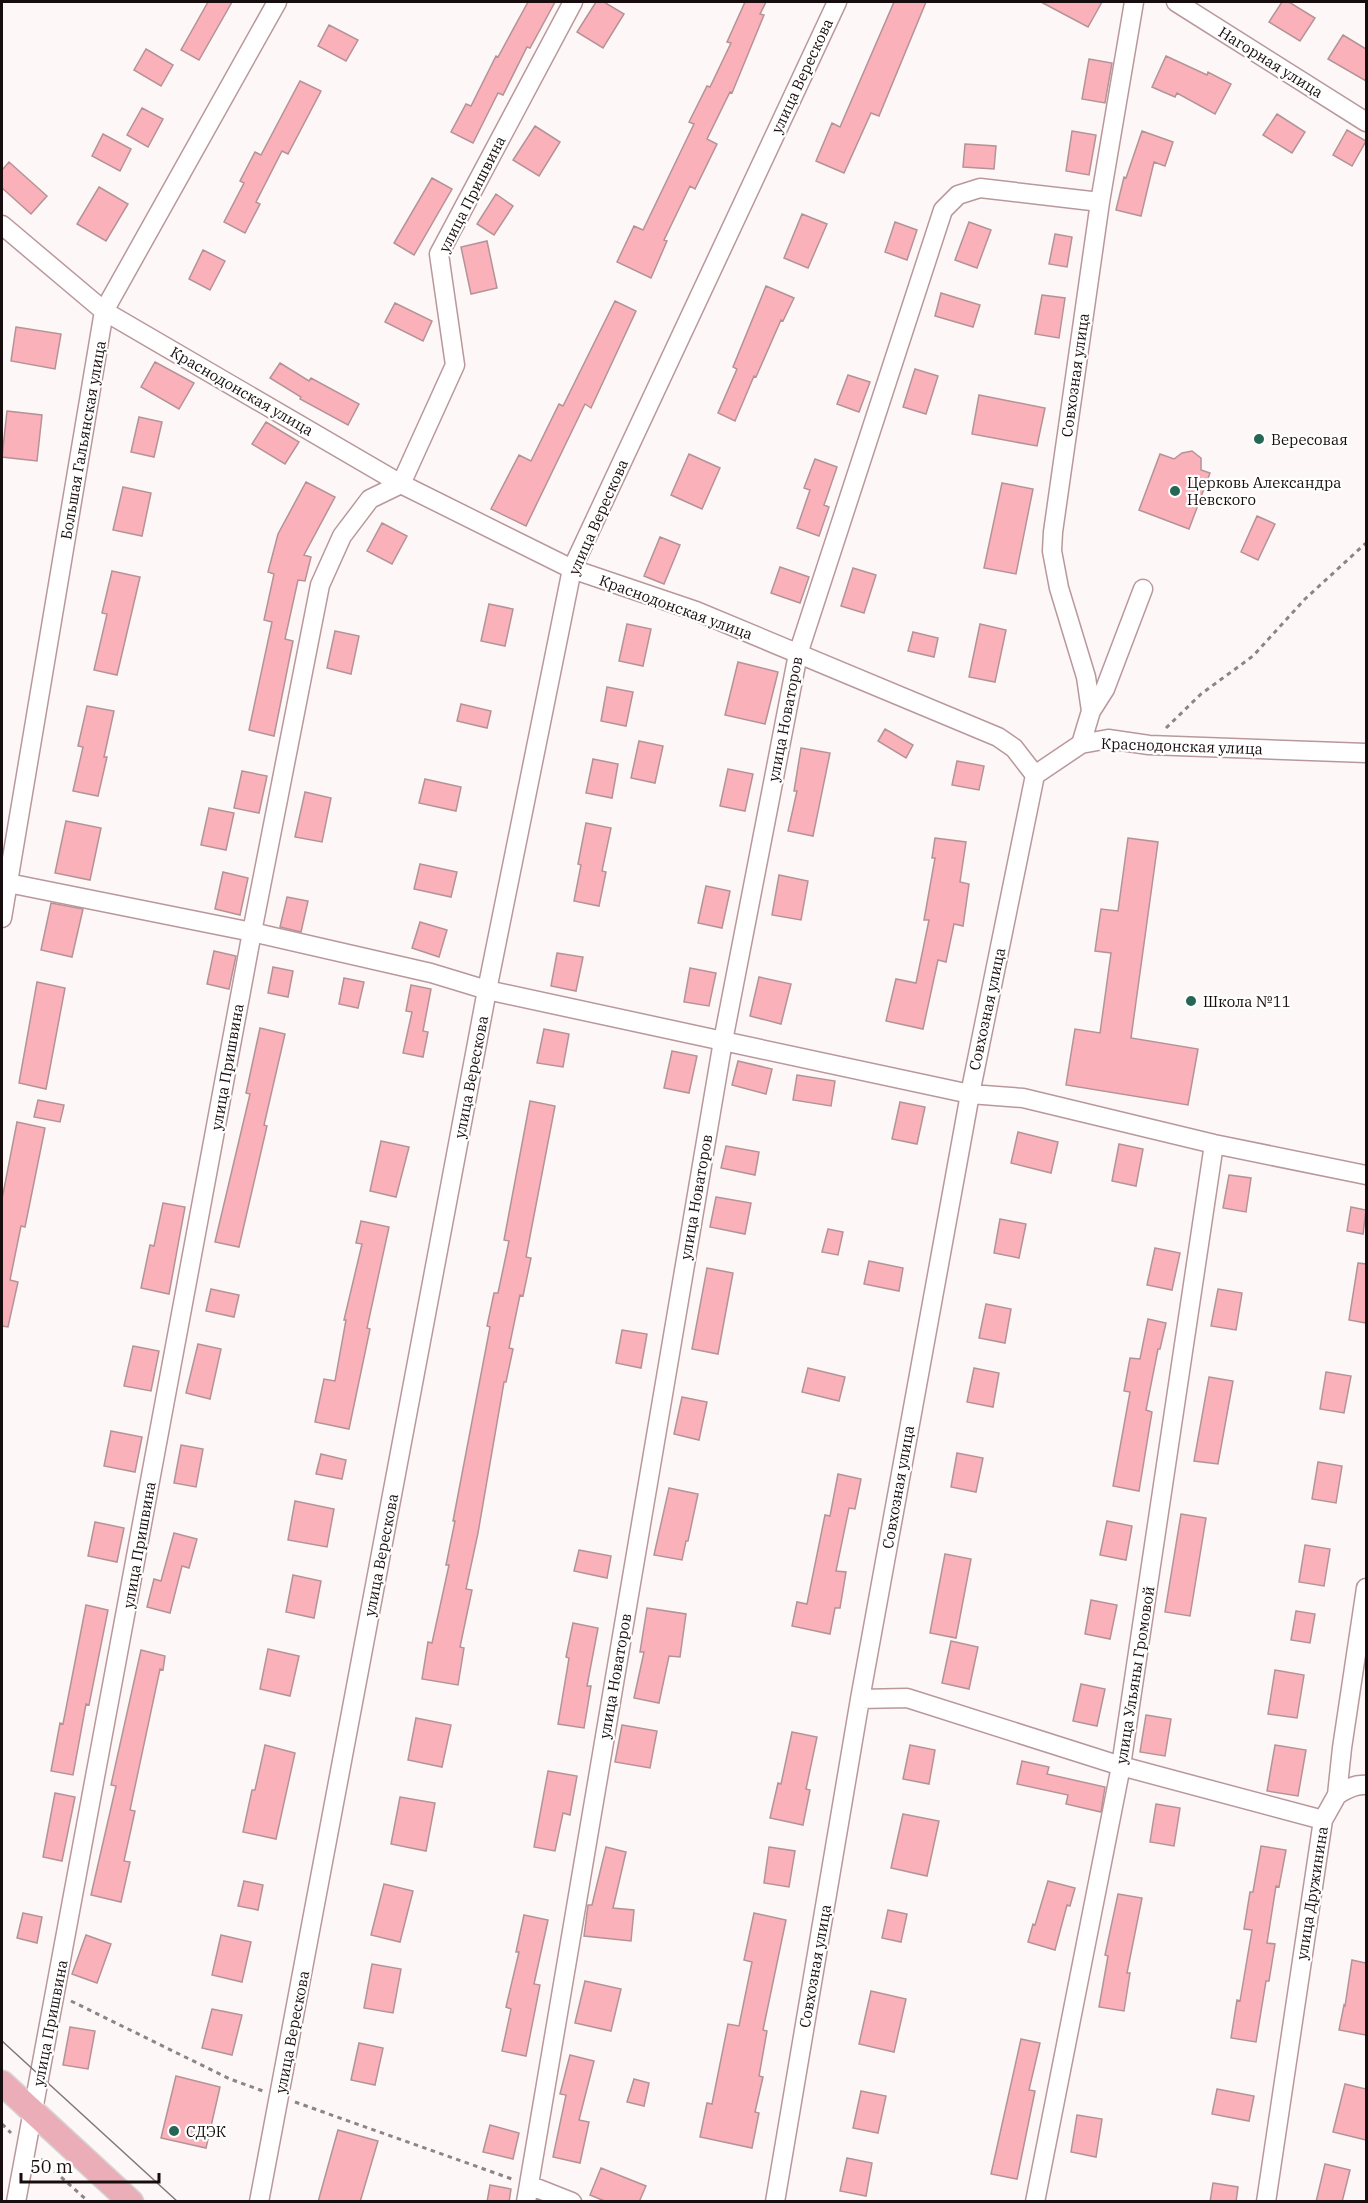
<svg xmlns="http://www.w3.org/2000/svg" width="1368" height="2203" font-family="'IBM Plex Serif',serif">
  <rect width="100%" height="100%" fill="#fef7f7"/>
  <path fill="#fab1ba" stroke="#b49397" stroke-width="1.5" d="M208,2H232L199,60L181,50Z
    M528,2H555L530,48L527,47L503,95L498,93L473,143L451,132L466,104L471,106L496,56L498,57Z
    M596,2H604L624,14L603,48L577,32Z
    M745,2H766L760,14L764,15L732,93L730,92L707,139L717,144L695,189L690,186L664,240L667,241L651,278L617,262L634,226L643,230L694,124L689,122L707,86L710,87L731,43L727,42Z
    M894,2H926L879,116L871,113L844,173L816,161L832,123L840,127Z
    M1041,2H1102L1088,27Z
    M1282,2H1289L1315,18L1300,41L1269,22Z
    M329,25L358,40L346,61L318,46Z
    M1343,35L1366,49V81L1328,59Z
    M146,49L173,65L161,86L134,70Z
    M1166,56L1207,75L1208,72L1231,84L1215,114L1177,93L1175,97L1152,87Z
    M1089,59L1112,63L1105,103L1082,99Z
    M300,81L321,91L288,154L282,151L256,202L260,204L245,233L224,222L244,183L240,181L255,152L261,155Z
    M142,108L163,119L148,147L127,135Z
    M1277,114L1305,132L1292,153L1263,135Z
    M535,126L560,142L539,176L513,160Z
    M1347,130L1366,141L1352,166L1333,155Z
    M1072,131L1096,135L1089,175L1066,171Z
    M1142,131L1173,142L1165,166L1154,162L1141,216L1116,210L1124,177L1126,178Z
    M103,134L131,149L120,171L92,156Z
    M965,144L996,146L994,169L963,167Z
    M9,162L47,196L31,214L2,188V170Z
    M432,178L452,189L414,255L394,243Z
    M99,187L128,204L106,241L77,224Z
    M496,194L513,206L494,235L477,224Z
    M802,214L827,224L808,268L784,258Z
    M895,222L917,230L907,260L885,252Z
    M969,222L991,230L977,268L955,260Z
    M1055,234L1072,237L1067,267L1049,264Z
    M487,241L497,288L471,294L461,247Z
    M203,250L225,261L210,290L189,279Z
    M766,286L794,298L783,321L781,320L756,377L754,376L735,421L718,413L737,369L733,367Z
    M941,293L980,305L973,327L935,316Z
    M1042,295L1065,298L1059,338L1035,334Z
    M615,301L636,311L591,408L585,404L526,526L491,509L519,455L531,461L559,404L563,406Z
    M395,303L432,321L423,341L385,322Z
    M16,327L61,334L55,369L11,361Z
    M155,362L194,383L179,409L141,387Z
    M280,363L309,381L311,378L359,404L348,425L300,399L301,397L270,378Z
    M915,369L938,376L926,414L903,407Z
    M848,375L870,382L859,412L837,404Z
    M979,395L1045,408L1037,446L972,434Z
    M7,411L42,415L37,461L2,457Z
    M139,417L162,422L154,457L131,452Z
    M266,422L299,442L285,464L252,444Z
    M1192,451L1201,458V470L1210,473L1189,529L1139,510L1160,454L1174,459L1182,453Z
    M689,454L720,468L702,509L671,495Z
    M815,459L837,467L824,505L829,507L819,536L797,528L810,490L804,488Z
    M306,482L335,497L304,555L311,557L305,581L298,580L285,639L293,641L274,736L249,730L272,622L264,620L274,574L268,572L278,534Z
    M1002,483L1033,489L1016,574L984,568Z
    M123,487L151,493L142,536L113,530Z
    M1257,516L1275,524L1258,560L1241,552Z
    M382,523L407,536L392,564L367,551Z
    M660,537L680,545L664,584L644,576Z
    M780,567L809,577L800,603L771,593Z
    M853,568L876,575L864,613L841,606Z
    M112,571L140,577L117,675L94,670L107,614L102,613Z
    M489,604L513,609L505,646L481,641Z
    M627,624L651,629L643,666L619,661Z
    M980,624L1006,630L995,682L969,677Z
    M335,631L359,636L351,674L327,668Z
    M913,632L938,638L934,657L908,651Z
    M738,662L778,672L765,724L725,715Z
    M607,687L633,692L626,726L601,721Z
    M461,704L491,711L487,728L457,721Z
    M87,706L114,711L104,757H107L98,796L73,791L83,747L78,746Z
    M885,729L913,745L906,758L878,741Z
    M639,741L663,746L655,783L631,778Z
    M801,748L830,753L813,836L788,831L797,791H794Z
    M593,759L618,764L612,798L586,793Z
    M957,761L984,766L979,790L952,785Z
    M728,769L753,774L745,811L720,806Z
    M242,771L267,776L259,813L234,808Z
    M425,779L461,787L456,811L419,803Z
    M305,792L331,798L322,842L295,837Z
    M209,808L234,813L226,850L201,845Z
    M66,821L101,828L90,880L55,873Z
    M586,823L611,828L602,871L606,872L599,906L574,901L581,865L578,864Z
    M935,838L966,842L960,882L969,884L963,926L954,924L946,962L938,960L923,1029L886,1021L896,979L916,983L929,920H924L935,858H932Z
    M1128,838L1158,842L1131,1038L1198,1049L1188,1105L1066,1085L1075,1029L1100,1033L1111,953L1095,951L1101,909L1118,911Z
    M420,864L457,872L451,897L414,889Z
    M223,872L248,878L240,915L215,909Z
    M779,875L808,881L801,920L772,915Z
    M706,886L730,891L722,928L698,923Z
    M287,897L308,901L301,932L280,927Z
    M51,903L83,909L72,957L41,950Z
    M420,922L447,930L439,957L412,948Z
    M214,951L236,956L229,989L207,984Z
    M557,953L583,957L576,991L551,986Z
    M273,967L293,971L288,997L268,993Z
    M690,968L716,973L709,1006L684,1002Z
    M759,977L791,984L781,1024L750,1016Z
    M344,978L364,982L358,1008L339,1004Z
    M37,982L65,988L46,1089L19,1083Z
    M411,985L431,989L423,1031L428,1032L423,1057L403,1053L412,1012L406,1011Z
    M260,1028L285,1034L264,1125L267,1126L239,1247L215,1242L250,1094L246,1093Z
    M544,1029L569,1034L563,1067L537,1063Z
    M672,1051L697,1056L689,1093L664,1088Z
    M738,1061L772,1069L766,1094L732,1085Z
    M797,1075L835,1081L831,1106L793,1100Z
    M38,1100L64,1105L60,1122L34,1117Z
    M530,1101L555,1106L526,1257L531,1258L523,1296L520,1295L509,1348L513,1349L506,1382H504L478,1533L466,1589L472,1590L460,1647L464,1648L458,1685L422,1679L428,1642L432,1643L449,1565H446L455,1521H453L490,1327L487,1326L494,1293H498L509,1241L504,1240Z
    M900,1102L925,1107L917,1144L892,1139Z
    M17,1122L45,1128L25,1227L21,1226L10,1280L18,1282L8,1327L2,1326V1199Z
    M1018,1132L1058,1142L1051,1173L1011,1163Z
    M381,1141L409,1147L396,1197L370,1191Z
    M1119,1144L1143,1149L1136,1186L1112,1181Z
    M726,1146L759,1152L755,1175L721,1168Z
    M1229,1175L1251,1178L1246,1212L1223,1208Z
    M716,1197L751,1203L745,1234L710,1227Z
    M163,1203L185,1207L169,1294L141,1288L150,1245L154,1246Z
    M1351,1207L1366,1210L1363,1234L1347,1231Z
    M1000,1219L1026,1224L1019,1258L994,1253Z
    M361,1221L389,1227L367,1328L370,1329L349,1429L315,1422L324,1379L335,1381L346,1320H344L362,1244L356,1243Z
    M828,1229L843,1232L838,1255L822,1252Z
    M1155,1248L1180,1253L1172,1290L1147,1285Z
    M869,1261L903,1268L899,1291L864,1284Z
    M1358,1263L1366,1264V1323L1349,1320Z
    M707,1268L733,1273L718,1354L692,1349Z
    M211,1289L239,1295L234,1317L206,1311Z
    M1218,1289L1242,1293L1236,1330L1211,1326Z
    M986,1304L1011,1309L1005,1343L979,1338Z
    M1148,1319L1166,1323L1160,1349H1158L1146,1410L1152,1412L1139,1491L1113,1486L1130,1392L1124,1391L1130,1358L1140,1359Z
    M622,1330L647,1334L641,1368L616,1363Z
    M198,1344L221,1349L210,1399L186,1393Z
    M133,1346L159,1351L151,1391L124,1386Z
    M808,1368L845,1377L839,1401L802,1392Z
    M974,1368L999,1373L993,1407L967,1402Z
    M1326,1372L1351,1376L1344,1413L1320,1409Z
    M1209,1377L1233,1381L1218,1464L1194,1461Z
    M682,1397L707,1402L699,1440L674,1434Z
    M111,1431L142,1437L135,1472L104,1466Z
    M181,1445L203,1449L196,1487L174,1483Z
    M957,1453L983,1458L976,1492L951,1487Z
    M321,1454L346,1460L342,1479L316,1474Z
    M1318,1462L1342,1466L1336,1503L1312,1499Z
    M838,1474L861,1479L855,1509L849,1508L836,1571L846,1572L840,1608H835L830,1634L792,1626L797,1602L807,1604L825,1515L830,1516Z
    M669,1488L698,1494L688,1541H686L682,1560L654,1555Z
    M295,1501L334,1509L327,1547L288,1540Z
    M1181,1514L1206,1518L1190,1616L1165,1612Z
    M1107,1521L1132,1526L1126,1560L1100,1555Z
    M95,1522L124,1528L117,1562L88,1556Z
    M174,1533L197,1539L189,1568L182,1566L170,1613L147,1607L154,1579L161,1581Z
    M1305,1545L1330,1549L1324,1586L1299,1582Z
    M579,1550L611,1556L607,1578L574,1571Z
    M945,1554L971,1559L956,1638L930,1633Z
    M293,1575L321,1581L314,1618L286,1612Z
    M1091,1600L1117,1605L1110,1639L1085,1634Z
    M86,1605L108,1610L89,1705L86,1704L73,1775L51,1771L60,1723L63,1724Z
    M647,1608L686,1614L680,1657L669,1656L659,1703L634,1698L644,1652H640Z
    M1296,1611L1315,1614L1310,1643L1291,1640Z
    M573,1623L598,1628L587,1686H591L584,1728L558,1724L569,1658L566,1657Z
    M951,1641L978,1647L969,1689L942,1683Z
    M268,1649L299,1656L290,1696L260,1689Z
    M141,1650L165,1656L163,1670L160,1669L130,1810L135,1811L124,1861L130,1862L121,1902L91,1895L116,1786L111,1785Z
    M1275,1670L1304,1675L1297,1718L1268,1714Z
    M1081,1684L1105,1689L1097,1726L1073,1721Z
    M1146,1715L1171,1719L1165,1756L1140,1752Z
    M416,1718L451,1725L442,1767L408,1760Z
    M622,1725L657,1731L650,1768L615,1762Z
    M792,1732L817,1737L806,1789L810,1790L803,1825L770,1818L778,1783L781,1784Z
    M265,1745L295,1753L276,1839L243,1832L252,1790H255Z
    M910,1745L935,1750L929,1784L903,1779Z
    M1275,1745L1306,1750L1298,1796L1267,1791Z
    M1022,1761L1049,1767L1047,1774L1105,1787L1101,1812L1066,1804L1068,1795L1017,1784Z
    M548,1771L577,1776L570,1815L563,1813L555,1851L534,1847Z
    M55,1793L75,1797L62,1861L43,1857Z
    M400,1797L435,1803L426,1851L391,1844Z
    M1156,1804L1180,1808L1174,1846L1150,1842Z
    M903,1814L939,1821L927,1876L891,1868Z
    M1261,1846L1286,1850L1279,1887L1276,1886L1267,1943L1275,1944L1269,1981H1266L1256,2042L1231,2038L1237,2000L1240,2001L1252,1930L1244,1929L1250,1892H1253Z
    M606,1847L626,1852L613,1908L634,1910L631,1941L584,1936L588,1905H592Z
    M769,1847L795,1851L789,1887L764,1883Z
    M244,1881L263,1885L258,1910L238,1906Z
    M1048,1881L1075,1888L1070,1906L1067,1905L1055,1950L1028,1942L1033,1924L1035,1925Z
    M384,1884L413,1891L400,1942L371,1935Z
    M1118,1894L1142,1898L1127,1973H1130L1124,2011L1099,2007L1108,1956L1105,1955Z
    M888,1910L907,1914L901,1942L882,1938Z
    M23,1913L42,1917L37,1943L17,1938Z
    M754,1913L786,1920L763,2030L767,2031L759,2076L763,2077L755,2112L759,2113L752,2148L700,2137L707,2103L712,2104L728,2024L739,2026L752,1962L744,1960Z
    M524,1915L548,1920L534,1984L540,1985L526,2056L502,2051L511,2009L506,2007L519,1952H516Z
    M86,1935L111,1944L97,1983L72,1974Z
    M221,1935L251,1942L242,1982L212,1975Z
    M1352,1960L1366,1963V2035L1339,2030L1344,2005L1345,2006Z
    M372,1964L401,1969L393,2013L364,2008Z
    M585,1981L621,1989L611,2031L575,2023Z
    M871,1991L906,1999L894,2052L859,2044Z
    M212,2009L242,2015L232,2055L202,2048Z
    M70,2027L95,2031L88,2069L63,2065Z
    M1021,2039L1040,2043L1029,2090L1035,2091L1017,2179L991,2174Z
    M359,2043L383,2048L375,2085L351,2080Z
    M570,2055L594,2061L579,2120L589,2122L580,2163L553,2157L566,2095L560,2094Z
    M176,2076L220,2087L206,2148L161,2138Z
    M634,2079L649,2083L644,2106L627,2102Z
    M1345,2084L1366,2089V2140L1333,2132Z
    M1217,2089L1254,2096L1249,2121L1212,2114Z
    M861,2091L886,2096L878,2133L853,2128Z
    M1077,2115L1102,2119L1096,2157L1071,2152Z
    M490,2125L519,2133L513,2159L483,2152Z
    M338,2130L378,2141L360,2202H318Z
    M847,2158L872,2163L866,2196L840,2191Z
    M1325,2164L1350,2170L1342,2202H1316Z
    M601,2168L646,2186L639,2202H607L590,2195Z
    M1213,2183L1238,2187L1236,2202H1210Z
    M490,2185L511,2189L509,2202H487Z"/>
  <g fill="none" stroke-linecap="round" stroke-linejoin="round">
    <defs>
      <path id="minor" d="M1176,2L1366,122
        M2,225L104,311L401,484L572,569L696,611L998,737L1014,748L1035,775L1081,744L1108,739L1149,745L1366,753
        M1091,711L1105,689L1143,589
        M1081,744L1091,711L1086,677L1059,588L1052,551L1053,532L1100,202L1134,2
        M8,883L252,932L431,973L487,990L723,1041L970,1094L1023,1098L1214,1144L1366,1175
        M2,918L104,311L277,2
        M860,1699L907,1698L1121,1766L1323,1820
        M1337,1795C1346,1789 1355,1784 1366,1785
        M529,2185L572,2202
        M16,2202L252,932L320,585L342,536L370,499L401,484L455,365L439,254L573,2
        M259,2202L487,990L572,569L837,2
        M526,2202L723,1041L798,654L943,210L958,195L980,188L1100,202
        M775,2202L860,1699L970,1094L1035,775
        M1035,2202L1121,1766L1214,1144
        M1266,2202L1323,1820L1337,1795L1342,1748L1366,1588"/>
      <path id="major" d="M2,2083L131,2202"/>
    </defs>
    <use href="#minor" stroke="#b9989c" stroke-width="21"/>
    <use href="#major" stroke="#d5d3d4" stroke-width="27"/>
    <path stroke="#8d8485" stroke-width="3" stroke-dasharray="4.5 4.5" stroke-linecap="butt" d="M1166,728L1201,694L1253,656L1305,599L1366,543
      M71,2001L230,2079L263,2091
      M295,2102L512,2179
      M2,2124L11,2133
      M41,2159L89,2202"/>
    <use href="#minor" stroke="#fff" stroke-width="18"/>
    <use href="#major" stroke="#ebadb7" stroke-width="24"/>
    <path stroke="#807778" stroke-width="1.5" d="M2,2041L178,2202"/>
  </g>
  <g fill="#266654" stroke="#fff" stroke-width="2">
    <circle cx="1259" cy="439" r="6"/>
    <circle cx="1175" cy="491" r="6"/>
    <circle cx="1191" cy="1001" r="6"/>
    <circle cx="174" cy="2131" r="6"/>
  </g>
  <g text-anchor="middle" dominant-baseline="central" stroke-width="4.5" stroke-linejoin="round" paint-order="stroke">
    <g font-size="15" fill="#180d0e" stroke="#fff">
      <text transform="translate(1271 62) rotate(32)">Нагорная улица</text>
      <text transform="translate(802 76) rotate(-65)">улица Верескова</text>
      <text transform="translate(472 194) rotate(-63)">улица Пришвина</text>
      <text transform="translate(1075 375) rotate(-82)">Совхозная улица</text>
      <text transform="translate(242 391) rotate(30)">Краснодонская улица</text>
      <text transform="translate(83 440) rotate(-80)">Большая Гальянская улица</text>
      <text transform="translate(598 517) rotate(-66)">улица Верескова</text>
      <text transform="translate(676 607) rotate(20)">Краснодонская улица</text>
      <text transform="translate(785 719) rotate(-79)">улица Новаторов</text>
      <text transform="translate(1182 746) rotate(2)">Краснодонская улица</text>
      <text transform="translate(987 1009) rotate(-78)">Совхозная улица</text>
      <text transform="translate(227 1067) rotate(-80)">улица Пришвина</text>
      <text transform="translate(471 1077) rotate(-79)">улица Верескова</text>
      <text transform="translate(696 1197) rotate(-80)">улица Новаторов</text>
      <text transform="translate(898 1487) rotate(-80)">Совхозная улица</text>
      <text transform="translate(139 1545) rotate(-80)">улица Пришвина</text>
      <text transform="translate(381 1555) rotate(-79)">улица Верескова</text>
      <text transform="translate(1135 1675) rotate(-81)">улица Ульяны Громовой</text>
      <text transform="translate(615 1676) rotate(-80)">улица Новаторов</text>
      <text transform="translate(1312 1893) rotate(-81)">улица Дружинина</text>
      <text transform="translate(815 1966) rotate(-80)">Совхозная улица</text>
      <text transform="translate(50 2023) rotate(-79)">улица Пришвина</text>
      <text transform="translate(292 2032) rotate(-79)">улица Верескова</text>
    </g>
    <g font-size="15" fill="#180d0e" stroke="#fff" text-anchor="start">
      <text x="1271" y="439">Вересовая</text>
      <text x="1187" y="482">Церковь Александра<tspan x="1187" dy="17">Невского</tspan></text>
      <text x="1203" y="1001">Школа №11</text>
      <text x="186" y="2131">СДЭК</text>
    </g>
  </g>
  <rect width="1368" height="2203" fill="none" stroke="#180d0e" stroke-width="6"/>
  <path d="M21 2173v9h138v-9" fill="none" stroke="#180d0e" stroke-width="3"/>
  <text x="30" y="2173" font-size="18" fill="#180d0e" stroke="#ffffff" stroke-width="4.5" paint-order="stroke">50 m</text>
</svg>
